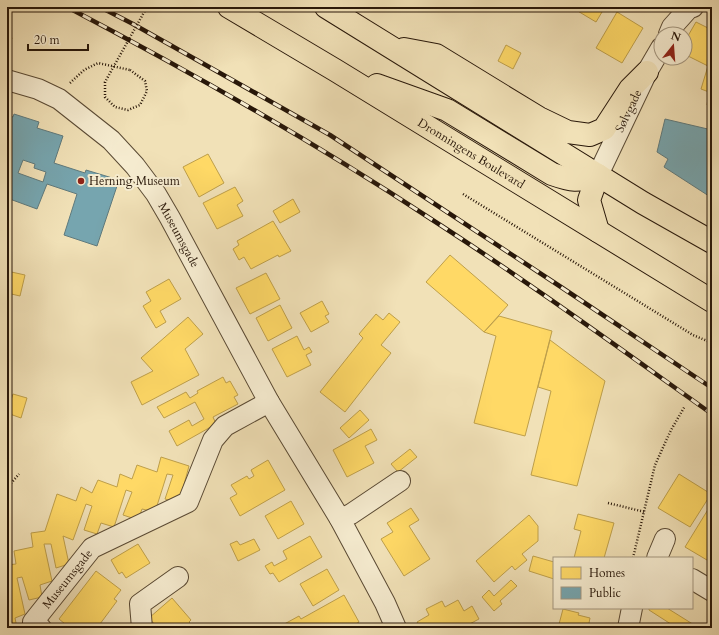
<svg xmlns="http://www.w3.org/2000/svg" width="719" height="635" font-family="Cardo,serif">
  <rect width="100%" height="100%" fill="#f1e1b7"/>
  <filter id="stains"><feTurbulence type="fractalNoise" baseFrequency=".005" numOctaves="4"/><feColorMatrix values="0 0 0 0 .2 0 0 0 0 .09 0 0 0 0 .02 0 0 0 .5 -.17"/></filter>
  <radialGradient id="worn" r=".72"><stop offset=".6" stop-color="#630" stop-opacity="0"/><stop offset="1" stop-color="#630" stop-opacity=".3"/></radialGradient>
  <path fill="#ffd966" stroke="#be9f4a" d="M571,7H605L596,22Z
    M617,12L643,28L622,63L596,48Z
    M7,19L12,39L7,41Z
    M696,22L712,30V106L707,105L709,92L701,89L708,66L688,56L691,51L685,46V41Z
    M506,45L521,53L513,69L498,61Z
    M208,154L224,183L199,197L183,167Z
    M235,187L243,201L237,205L243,216L217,229L203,203Z
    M293,199L300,212L280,223L273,211Z
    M273,221L291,251L279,257L278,255L251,269L244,257L239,260L233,249L239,245L237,241Z
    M450,255L508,305L484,332L426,282Z
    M7,271L25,275L20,296L7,293Z
    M266,273L280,299L250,314L236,288Z
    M169,279L181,299L160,311L166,322L156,328L143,306L151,301L146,292Z
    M322,301L329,314L325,316L329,322L311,332L300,313Z
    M280,305L292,328L268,341L256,318Z
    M389,313L400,322L381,345L391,353L345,412L320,392L363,338L359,334L376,314L383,320Z
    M499,316L552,331L525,436L474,423L496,336L484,332Z
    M188,317L203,334L185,349L199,375L142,405L131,382L153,371L141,358Z
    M297,336L304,350L309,347L312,352L306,355L311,365L287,377L272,349Z
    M550,340L605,381L577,486L531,475L551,391L538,387Z
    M223,377L226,383L230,381L238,395L234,397L238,404L213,417L216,424L177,446L169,431L189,420L192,426L204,419L195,402L164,418L157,407L186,392L190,398L198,393L197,391Z
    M13,394L27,398L21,418L7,413Z
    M360,410L369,420L349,438L340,428Z
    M371,429L377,440L365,446L374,463L347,477L333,450Z
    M410,449L417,457L398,472L391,464Z
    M161,457L189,466L179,503L165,499L173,475L167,474L155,512L142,509L138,520L123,515L132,492L126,490L114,527L101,523L97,534L84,530L92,506L86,504L73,540L63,536L69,564L56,568L51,544H44L52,581L40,585L42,597L29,600L22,577L17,578L25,614L15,618L17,628H7V565L16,564L14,551L33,547L31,533L45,531L57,494L76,501L81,487L92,493L98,480L117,487L120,474L132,479L137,465L157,472Z
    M268,460L285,490L240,516L230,498L237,494L231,485L247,476L249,479L254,476L251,470Z
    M679,474L711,494L690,527L658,508Z
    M291,501L304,524L278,539L265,516Z
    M712,503V563L685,547Z
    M411,508L419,520L409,526L430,559L404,576L381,539L393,532L387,523Z
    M578,514L614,523L604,558H574L581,531L574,529Z
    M529,515L538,526V541L522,554L527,560L515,570L512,566L494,582L476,561Z
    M310,536L322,557L279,582L273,573L270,574L265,566L272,562L274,566L287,559L283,551Z
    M254,539L260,550L238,561L230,544L237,541L240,545Z
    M138,544L150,563L126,578L122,572L119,574L111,560Z
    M533,556L554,562V579L529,571Z
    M327,569L339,590L313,606L300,584Z
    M96,571L121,590L114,599L117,601L97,628H70L59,619Z
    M511,580L517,586L500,601L502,604L494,611L482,597L489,590L494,596Z
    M344,595L359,622L349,628H304L303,626L300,628H277L299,616L301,619Z
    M172,598L191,620L189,622L195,628H158L149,618Z
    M458,600L464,611L472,606L479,619L462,628H421L417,622L429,615L426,609L442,601L445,607Z
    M649,608H667L699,628H677L649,610Z
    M563,609L579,613L578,615L590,618L588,628H558Z"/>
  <path fill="#76a5af" stroke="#5f7a7d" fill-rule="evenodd" d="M14,114L39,122L37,128L63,136L54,163L85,173L86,170L119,180L97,246L64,235L77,194L47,184L37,209L7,198V115L13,117ZM23,160L35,164L34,168L46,172L43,182L18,173Z
    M665,119L712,130V198L664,167L668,159L657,152Z"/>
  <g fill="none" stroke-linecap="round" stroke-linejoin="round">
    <defs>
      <g id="minor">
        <path d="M669,34L672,27L689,8L693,7"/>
        <path id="s1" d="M7,80L38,89L59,99L111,140L135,166L156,194L170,218L269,402L340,519L385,603L396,628"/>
        <path id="s2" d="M598,175L647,72L661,48"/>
        <path d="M340,519L351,514L400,481"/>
        <path d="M657,558L665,539"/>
        <path d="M692,579L712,591"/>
        <path id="s3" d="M41,628L33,622L92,548L188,502L213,440L225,426L269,402"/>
        <path d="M142,628L140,604L178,577"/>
        <path d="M628,628L632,608"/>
      </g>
      <g id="major">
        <path id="s4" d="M229,7L335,70L712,301"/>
        <path d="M326,7L643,203L712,242"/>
        <path d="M404,49L436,55L539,118L568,132L590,135L604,129L630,89L647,72"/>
        <path d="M377,85L447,110L552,174C572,181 577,182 598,175"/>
        <path d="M598,175L589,200L598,231"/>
      </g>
    </defs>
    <use href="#minor" stroke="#5a4a34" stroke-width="22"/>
    <use href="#major" stroke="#281709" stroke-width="24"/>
    <path stroke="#281709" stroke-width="2.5" stroke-dasharray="1 2" stroke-linecap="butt" d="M70,83L84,70L98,63L130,70
      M463,194L693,335L712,343
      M7,488L19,474
      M608,503L645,512
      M633,558L655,465L671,430L685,406"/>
    <use href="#minor" stroke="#f6ecd0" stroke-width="20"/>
    <use href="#major" stroke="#f1e1b7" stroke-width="22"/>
    <defs>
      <path id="rail" d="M67,7C191,72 314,142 431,219C527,281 619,348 712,414
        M100,7L133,24L330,135L561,287L712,388"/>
    </defs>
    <use href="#rail" stroke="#281709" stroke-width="4.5"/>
    <use href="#rail" stroke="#f6ecd0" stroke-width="3" stroke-dasharray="9" stroke-linecap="butt"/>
    <path stroke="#281709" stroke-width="2.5" stroke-dasharray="1 2" stroke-linecap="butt" d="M130,70L145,81L147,91L140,105L128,110L115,107L105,97V82L147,7"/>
  </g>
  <circle fill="#8f2418" stroke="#f6ecd0" stroke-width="1.5" cx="81" cy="181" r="4"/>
  <g text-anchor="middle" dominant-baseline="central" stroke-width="4" stroke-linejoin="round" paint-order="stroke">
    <g font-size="12" fill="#281709" stroke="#f6ecd0">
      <text stroke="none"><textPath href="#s2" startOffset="71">Sølvgade</textPath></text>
      <text stroke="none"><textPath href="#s4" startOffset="283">Dronningens Boulevard</textPath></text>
      <text stroke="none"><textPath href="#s1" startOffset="239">Museumsgade</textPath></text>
      <text stroke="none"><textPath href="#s3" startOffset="65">Museumsgade</textPath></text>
    </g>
    <g font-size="12" fill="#281709" stroke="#f6ecd0" text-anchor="start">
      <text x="89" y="181">Herning Museum</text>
    </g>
  </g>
  <rect width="719" height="635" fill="none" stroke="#f1e1b7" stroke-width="24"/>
  <rect x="8" y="8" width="703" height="619" fill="none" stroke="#281709" stroke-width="2"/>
  <rect x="12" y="12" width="695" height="611" fill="none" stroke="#281709"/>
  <rect x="553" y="557" width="140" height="52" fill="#f6ecd0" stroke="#a49780"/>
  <rect x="561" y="567" width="20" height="12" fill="#ffd966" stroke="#a49780"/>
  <text x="589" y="577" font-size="12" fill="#281709">Homes</text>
  <rect x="561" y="587" width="20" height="12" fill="#76a5af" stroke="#a49780"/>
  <text x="589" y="597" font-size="12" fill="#281709">Public</text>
  <g transform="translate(673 46) rotate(17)"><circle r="19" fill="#f6ecd0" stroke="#a49780"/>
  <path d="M0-3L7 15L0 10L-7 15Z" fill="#8f2418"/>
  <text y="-6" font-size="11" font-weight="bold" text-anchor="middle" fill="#281709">N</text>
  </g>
  <path d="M28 44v6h60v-6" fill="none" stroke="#281709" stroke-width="2"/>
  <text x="34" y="44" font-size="12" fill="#281709" stroke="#f6ecd0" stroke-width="3" paint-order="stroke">20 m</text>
  <rect width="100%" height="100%" filter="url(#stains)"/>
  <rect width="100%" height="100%" fill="url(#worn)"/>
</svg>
